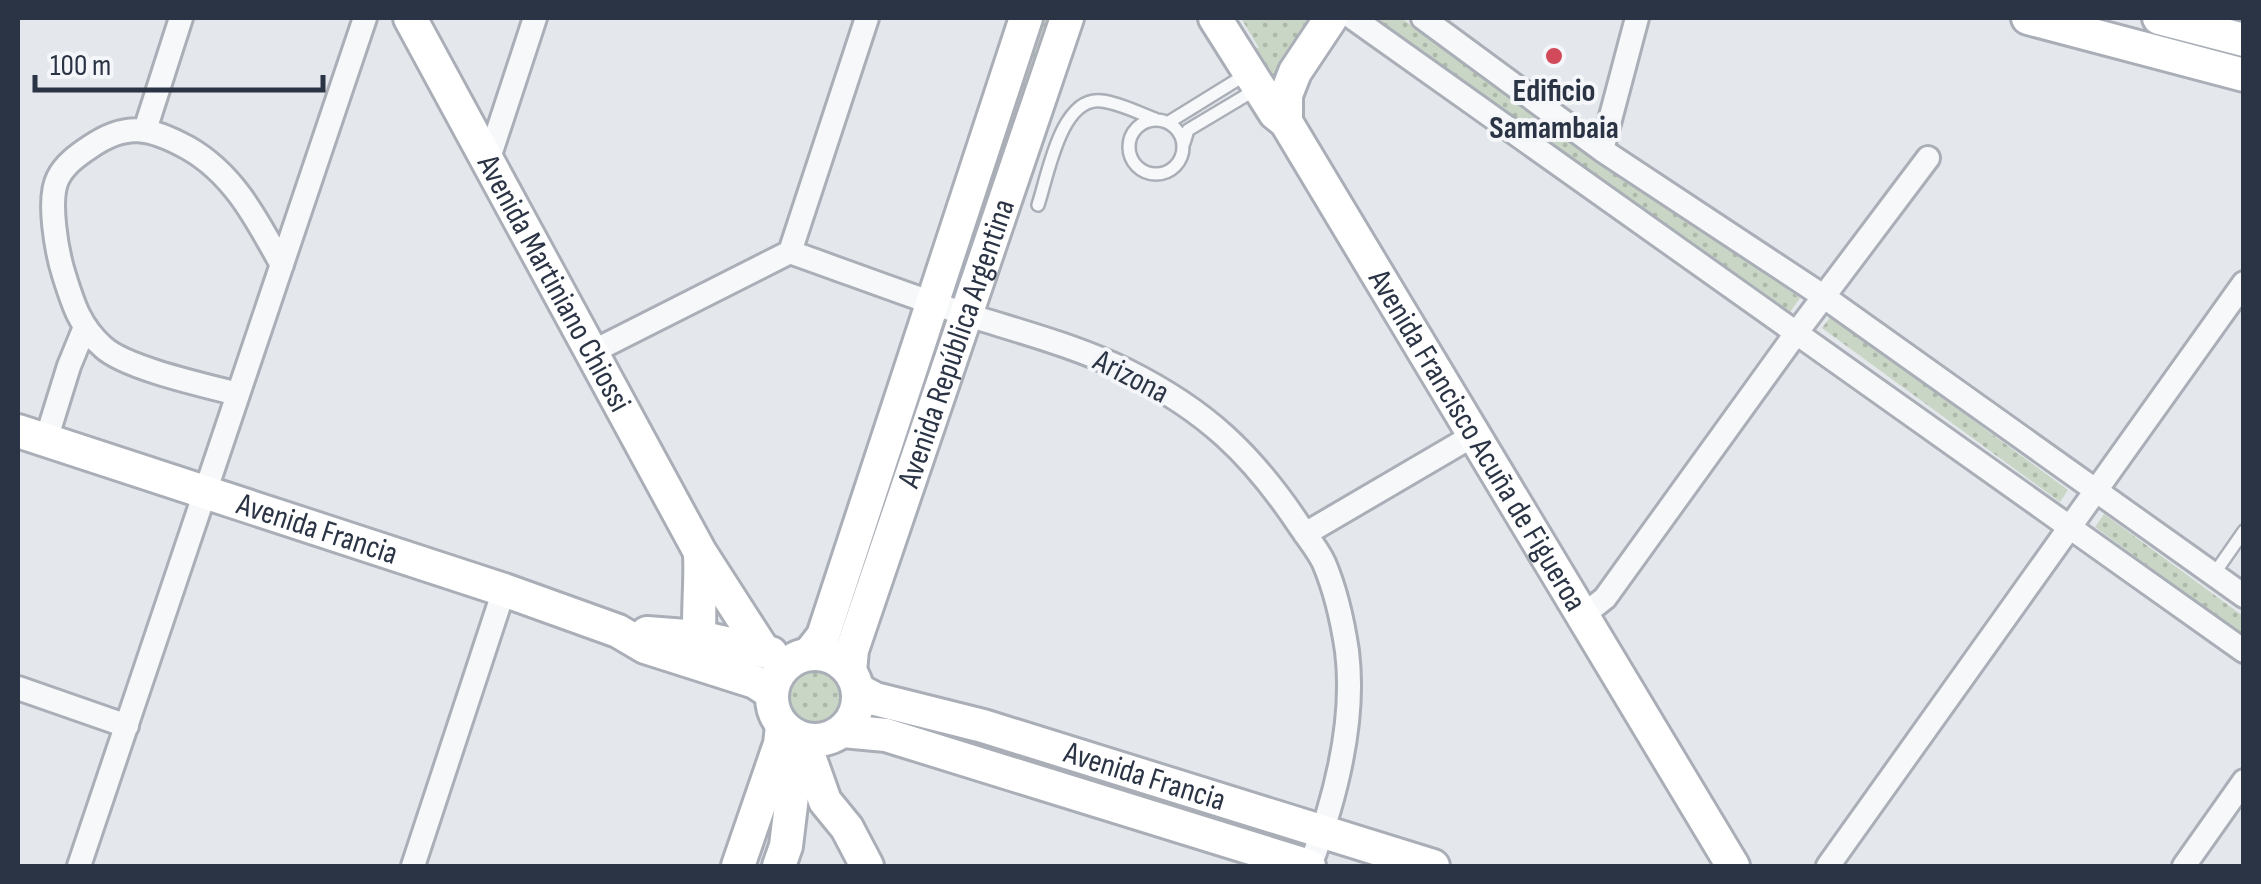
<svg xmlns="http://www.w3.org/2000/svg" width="2261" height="884" font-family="'Sofia Sans Condensed',sans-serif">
  <defs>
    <pattern id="grass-dots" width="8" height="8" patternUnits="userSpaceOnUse" patternTransform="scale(2.5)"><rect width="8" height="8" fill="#c9d6c5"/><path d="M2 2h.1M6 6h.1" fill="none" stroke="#adb8ab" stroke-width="1.8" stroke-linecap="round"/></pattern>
  </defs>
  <rect width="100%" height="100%" fill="#e4e7ec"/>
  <path fill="url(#grass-dots)" d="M1040,18H1051L964,273L954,269Z
    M1241,18H1317L1271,82L1247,47L1259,48Z
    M1372,18H1401L1800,298L1790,312Z
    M1831,316L2068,490L2060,502L1822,328Z
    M2104,514L2243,616V635L2095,527Z
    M783 698a33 33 0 1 1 66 0a33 33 0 1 1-66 0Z
    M867,706L967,732L1280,835L1278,844L863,721Z"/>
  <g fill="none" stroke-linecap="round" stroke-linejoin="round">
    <defs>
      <path id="lane" d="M1129 147a27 27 0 1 1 54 0a27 27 0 1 1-54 0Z
        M1169,122L1245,75
        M1184,143L1188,130L1255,90
        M1038,205C1048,175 1061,95 1102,101C1120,103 1138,113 1155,119
        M2214,574L2244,531"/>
      <path id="street" d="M1353,18L2244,651
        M1423,18L1602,150L1823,296L2244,596
        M145,130L181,18
        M1602,150L1637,18
        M488,161L535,18
        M790,252L867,18
        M592,352L790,252C847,272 904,294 962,313C1017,331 1074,345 1127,371C1205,410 1251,453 1299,525C1307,537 1318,550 1324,563C1335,589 1343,624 1347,651C1356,723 1335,800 1310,866
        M238,394C207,386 125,368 103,347C80,327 73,304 64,275C57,253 47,199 58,178C65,164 78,155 90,147C126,122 150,127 188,148C234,174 257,220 282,265
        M46,440L69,366L85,327
        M1305,534L1474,435
        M1581,617L1605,598L1797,332L1928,158
        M18,688L127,726
        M79,866L365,18
        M413,866L504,590
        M1828,866L2244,283
        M2184,866L2244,781"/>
      <g id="secondary">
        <path id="s1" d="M410,18L700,552L763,650"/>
        <path id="s2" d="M1215,18L1275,113L1286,122L1733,866"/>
        <path d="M2028,18L2244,75"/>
        <path d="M2159,18L2244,40"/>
        <path d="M1286,122V95L1295,72L1331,18"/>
        <path id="s3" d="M18,431L504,590L618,631L645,647L755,682L772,693"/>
        <path d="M700,556C702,583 695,636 703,657"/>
        <path d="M647,633L699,637L771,653"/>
        <circle cx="815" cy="697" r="43"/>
        <path d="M809,654L823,636L1026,18"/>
        <path id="s4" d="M850,671L852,650L1067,18"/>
        <path id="s5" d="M858,690L875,699L983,726L1433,866"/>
        <path d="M843,731L886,735L1309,866"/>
        <path d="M803,739L825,801L847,828L867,866"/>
        <path d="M738,866L780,744L782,726"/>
        <path d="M779,866L786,846L799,738"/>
      </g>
    </defs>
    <use href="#lane" stroke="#a9aeb7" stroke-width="16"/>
    <use href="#street" stroke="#a9aeb7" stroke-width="28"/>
    <use href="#secondary" stroke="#a9aeb7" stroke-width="38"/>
    <use href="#lane" stroke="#f7f8fa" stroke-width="11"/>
    <use href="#street" stroke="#f7f8fa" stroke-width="22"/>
    <use href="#secondary" stroke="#fff" stroke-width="32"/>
  </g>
  <circle fill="#d1495b" stroke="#f4f6f9" stroke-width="4" cx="1554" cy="56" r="10"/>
  <g text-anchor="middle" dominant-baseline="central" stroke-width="8" stroke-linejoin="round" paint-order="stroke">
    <g font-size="32" font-weight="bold" fill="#2b3445" stroke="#f4f6f9">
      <text x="1554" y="91">Edificio<tspan x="1554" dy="37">Samambaia</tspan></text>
    </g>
    <g font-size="32" fill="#2b3445" stroke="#f4f6f9">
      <text stroke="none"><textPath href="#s1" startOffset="302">Avenida Martiniano Chiossi</textPath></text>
      <text stroke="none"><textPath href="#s4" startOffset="345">Avenida República Argentina</textPath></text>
      <text transform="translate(1131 377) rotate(27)">Arizona</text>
      <text stroke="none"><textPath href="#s2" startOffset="498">Avenida Francisco Acuña de Figueroa</textPath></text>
      <text stroke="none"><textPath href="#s3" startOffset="315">Avenida Francia</textPath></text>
      <text stroke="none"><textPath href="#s5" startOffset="300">Avenida Francia</textPath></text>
    </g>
  </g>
  <rect width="2261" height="884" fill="none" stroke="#2b3445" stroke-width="40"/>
  <path d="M35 75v15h288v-15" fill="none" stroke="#2b3445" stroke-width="5"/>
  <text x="50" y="75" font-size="30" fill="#2b3445" stroke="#f4f6f9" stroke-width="8" paint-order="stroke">100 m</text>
</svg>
